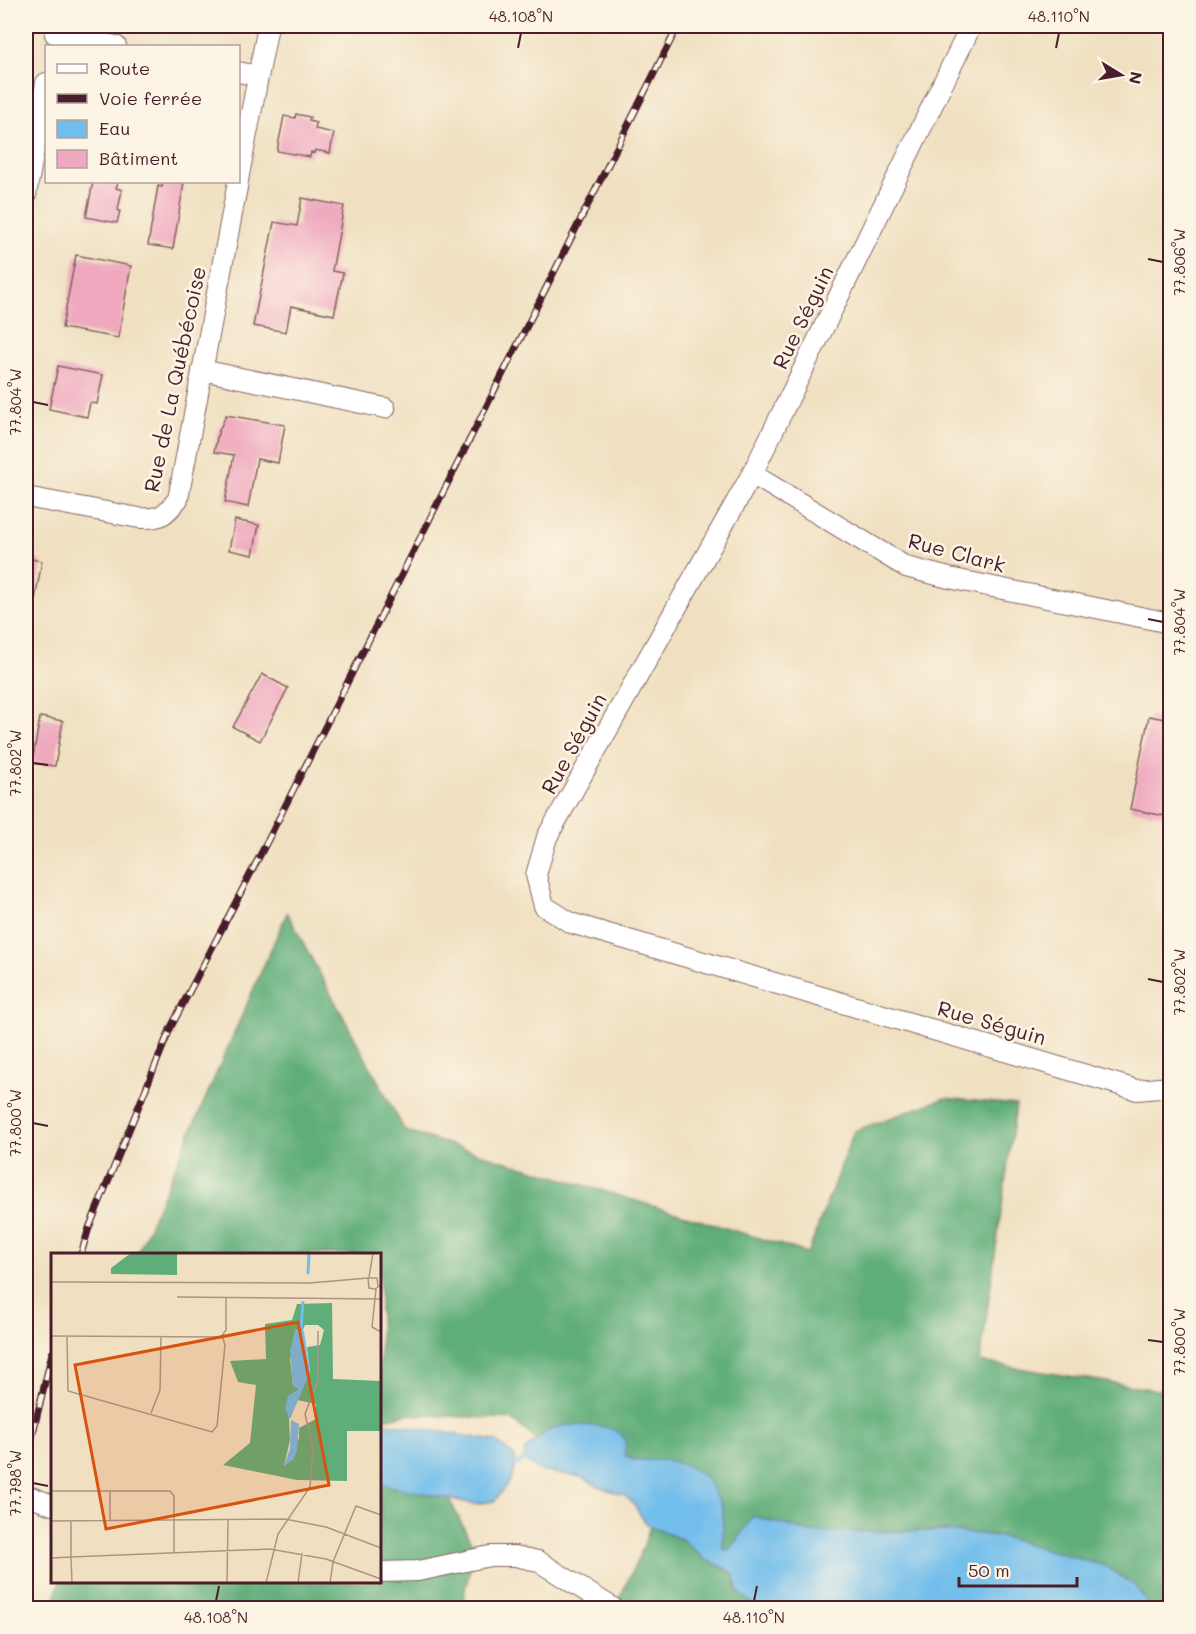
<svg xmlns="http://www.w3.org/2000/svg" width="1196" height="1634" font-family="Mali,sans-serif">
  <rect width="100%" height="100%" fill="#fcf5e5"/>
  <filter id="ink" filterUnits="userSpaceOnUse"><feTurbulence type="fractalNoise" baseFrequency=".0167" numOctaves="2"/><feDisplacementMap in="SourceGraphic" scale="12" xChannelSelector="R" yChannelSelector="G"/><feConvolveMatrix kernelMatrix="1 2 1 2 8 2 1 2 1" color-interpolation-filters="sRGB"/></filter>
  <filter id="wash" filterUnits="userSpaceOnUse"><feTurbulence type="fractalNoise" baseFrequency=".008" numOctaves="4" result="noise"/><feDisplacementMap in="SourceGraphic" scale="24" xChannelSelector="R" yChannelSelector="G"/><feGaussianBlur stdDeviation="1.35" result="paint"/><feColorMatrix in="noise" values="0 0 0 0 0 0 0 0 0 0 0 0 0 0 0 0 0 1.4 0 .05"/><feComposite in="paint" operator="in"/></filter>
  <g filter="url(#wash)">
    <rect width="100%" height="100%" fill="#f0e0c1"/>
    <path fill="#5fad78" stroke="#546652" stroke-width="1.5" d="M287,913L405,1131L808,1253L854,1131L945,1098L1016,1105L980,1362L1170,1392V1608H1150L1105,1566L999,1536L944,1531L810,1532L753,1516L730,1550L723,1549V1508L647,1461L634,1460L625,1455V1441L547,1431L537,1440L511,1419L407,1414L380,1420V1254H137Z
      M380,1484L448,1497L475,1550L465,1589L464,1608H52L60,1582H380Z
      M650,1526L683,1540L706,1561L712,1562L733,1573L738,1592L758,1608H615L643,1548Z"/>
    <path fill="#71bdeb" stroke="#5e6e8b" stroke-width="1.5" d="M380,1422L495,1441L514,1456C517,1477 507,1486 494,1501L475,1504L380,1484Z
      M565,1425C580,1425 618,1423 625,1440C626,1444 625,1451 625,1455L634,1460H667L688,1466L706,1478L723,1508V1549L730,1550L753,1516L810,1532L944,1531L999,1536L1105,1566L1136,1586L1150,1608H758L738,1592L733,1573L712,1562L706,1561L683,1540L650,1526L645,1522L633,1503L624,1495L599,1487L583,1477L540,1471L524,1460L525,1450L547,1431Z"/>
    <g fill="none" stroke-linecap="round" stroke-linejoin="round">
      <path stroke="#71bdeb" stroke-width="4.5" d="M515,1465L524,1460H529"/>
    </g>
    <g id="blocks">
      <path fill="#efa8be" d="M296,114L310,117L309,121L316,123L315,129L334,133L330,153L315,150L314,153L311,152L310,157L277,151L284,116L295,118Z
        M93,182H118L116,188L122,190L118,210L120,211L117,223L86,217Z
        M163,182H184L173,249L148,245L158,186L162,187Z
        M302,198L344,206L332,271L343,273L334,315L291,306L286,332L253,326L274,222L297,226Z
        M76,255L131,266L118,338L62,328Z
        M58,366L103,375L97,404L90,403L87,417L49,409Z
        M226,415L285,425L278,463L257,459L248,507L225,502L234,455L214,452L218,433Z
        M235,520L259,525L253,555L229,550Z
        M26,558L42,561L32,616H26Z
        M262,674L288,688L260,741L233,727Z
        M1149,716L1170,720V817L1130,809Z
        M40,717L63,721L55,766L32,763Z"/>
    </g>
  </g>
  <g filter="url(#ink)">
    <use href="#blocks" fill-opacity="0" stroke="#846360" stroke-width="1.5"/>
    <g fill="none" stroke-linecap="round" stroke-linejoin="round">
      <defs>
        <path id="minor" d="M971,26L752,474L547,837L536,875L544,906L571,923L1137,1090L1170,1087
          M55,34L116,46
          M238,72L258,76
          M238,180L268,26
          M26,195L46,83
          M202,370L385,408
          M752,474L906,567L949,578L1170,623
          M26,497L139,518C161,519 164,516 178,499L238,182
          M26,1495L52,1505
          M380,1572L418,1571L490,1556H515L538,1561L613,1608"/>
      </defs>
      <use href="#minor" stroke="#846360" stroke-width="22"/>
      <use href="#minor" stroke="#fff" stroke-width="20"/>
      <defs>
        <path id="rail" d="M81,1254L89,1228L171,1027L269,838L678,26
          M26,1462L52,1353"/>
      </defs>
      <use href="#rail" stroke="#4a1f2b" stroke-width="7"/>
      <use href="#rail" stroke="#fcf5e5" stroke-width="4.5" stroke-dasharray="14" stroke-linecap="butt"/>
    </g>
  </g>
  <path fill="none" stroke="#4a1f2b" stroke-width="2" d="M518,48L521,33M1056,48L1059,33M1148,259L1163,262M33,402L48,405M1148,619L1163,622M33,763L48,765M1148,979L1163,982M33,1123L48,1126M1148,1340L1163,1342M33,1483L48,1486M216,1601L219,1586M754,1601L757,1586"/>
  <g text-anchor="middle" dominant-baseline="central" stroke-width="5" stroke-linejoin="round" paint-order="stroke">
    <g font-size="21" fill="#4a1f2b" stroke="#fcf5e5">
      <text transform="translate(802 317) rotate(-64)">Rue Séguin</text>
      <text transform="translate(174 379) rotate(-78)">Rue de La Québécoise</text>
      <text transform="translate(957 552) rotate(15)">Rue Clark</text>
      <text transform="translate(573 743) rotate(-61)">Rue Séguin</text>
      <text transform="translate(992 1022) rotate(16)">Rue Séguin</text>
    </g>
  </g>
  <g transform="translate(51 1253)">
    <rect width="330" height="330" fill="#f0e0c1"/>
    <path d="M80,0H126V22L60,21V15ZM281,50L282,126L330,128V178H296V228L246,227L172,212L199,190L205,132L187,129L179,108L215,106L214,71L241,67L246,51ZM254,72H267L273,77L269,92L256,94L259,119L246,147L265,151V166L248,175V185L233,213L239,187L237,146L248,136L242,132L239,106Z" fill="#5fad78" fill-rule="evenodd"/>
    <path d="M244,76L253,78L259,119L239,166L234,156L237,143L248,136L242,133L239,99ZM240,167L248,171L246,198L242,207L233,213L239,196Z" fill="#71bdeb"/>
    <path fill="none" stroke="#71bdeb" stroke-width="3" d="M257,21L258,0M250,76L252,48"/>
    <path fill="none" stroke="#ae9385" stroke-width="1.5" d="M318,24L322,0M0,29L259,30L317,25M327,34L326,25H317L318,35L324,36L330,32M325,36L321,74L330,79M126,44L330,46M0,83L170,84L175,77V44M16,83L17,138L161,179L166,173L174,92L171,82M100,160L109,137L110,84M0,238H119L123,243V300M59,267V238M0,268L234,266L275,274L330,295M20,268V304L219,296L275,306L330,326M0,305L20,304L21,330M176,330L177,267M215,330L227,281L259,234L262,195L254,161L267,127V78M247,330L251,300M279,330L282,309L305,253L330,262"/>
    <path fill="#d8530f" fill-opacity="0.15" stroke="#d8530f" stroke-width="3" d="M247,69L278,232L55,276L24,112Z"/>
    <rect width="330" height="330" fill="none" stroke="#4a1f2b" stroke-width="3"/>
  </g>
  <rect width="1196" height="1634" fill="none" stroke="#fcf5e5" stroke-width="66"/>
  <rect x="45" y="45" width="195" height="138" fill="#fcf5e5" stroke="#b59f9b" stroke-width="1.5"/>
  <rect x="57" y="64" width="30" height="9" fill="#ffffff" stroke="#b59f9b" stroke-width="1.5"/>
  <text x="99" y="75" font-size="18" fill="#4a1f2b">Route</text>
  <rect x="57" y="94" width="30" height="9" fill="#4a1f2b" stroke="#b59f9b" stroke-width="1.5"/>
  <text x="99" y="105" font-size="18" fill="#4a1f2b">Voie ferrée</text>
  <rect x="57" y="120" width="30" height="18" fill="#71bdeb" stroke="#b59f9b" stroke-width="1.5"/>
  <text x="99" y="135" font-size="18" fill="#4a1f2b">Eau</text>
  <rect x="57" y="150" width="30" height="18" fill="#efa8be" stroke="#b59f9b" stroke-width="1.5"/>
  <text x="99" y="165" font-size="18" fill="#4a1f2b">Bâtiment</text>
  <g transform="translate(1121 75) rotate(101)" stroke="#fcf5e5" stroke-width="4.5" paint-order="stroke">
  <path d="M0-4.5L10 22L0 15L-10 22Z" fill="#4a1f2b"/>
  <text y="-9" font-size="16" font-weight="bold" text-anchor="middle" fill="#4a1f2b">N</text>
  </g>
  <path d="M959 1577v9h118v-9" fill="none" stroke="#4a1f2b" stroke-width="3"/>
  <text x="968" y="1577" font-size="18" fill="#4a1f2b" stroke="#fcf5e5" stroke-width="4.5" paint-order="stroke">50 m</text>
  <rect x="33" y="33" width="1130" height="1568" fill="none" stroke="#4a1f2b" stroke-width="2"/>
  <g font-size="15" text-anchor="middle" fill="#4a1f2b">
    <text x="521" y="22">48.108°N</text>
    <text x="1059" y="22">48.110°N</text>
    <text transform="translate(1180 262) rotate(-90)" y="5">77.806°W</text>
    <text transform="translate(16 402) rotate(-90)" y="5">77.804°W</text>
    <text transform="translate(1180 622) rotate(-90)" y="5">77.804°W</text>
    <text transform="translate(16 763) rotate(-90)" y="5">77.802°W</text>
    <text transform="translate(1180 982) rotate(-90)" y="5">77.802°W</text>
    <text transform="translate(16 1123) rotate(-90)" y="5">77.800°W</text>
    <text transform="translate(1180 1342) rotate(-90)" y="5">77.800°W</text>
    <text transform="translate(16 1483) rotate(-90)" y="5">77.798°W</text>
    <text x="216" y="1623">48.108°N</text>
    <text x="754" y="1623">48.110°N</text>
  </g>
</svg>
